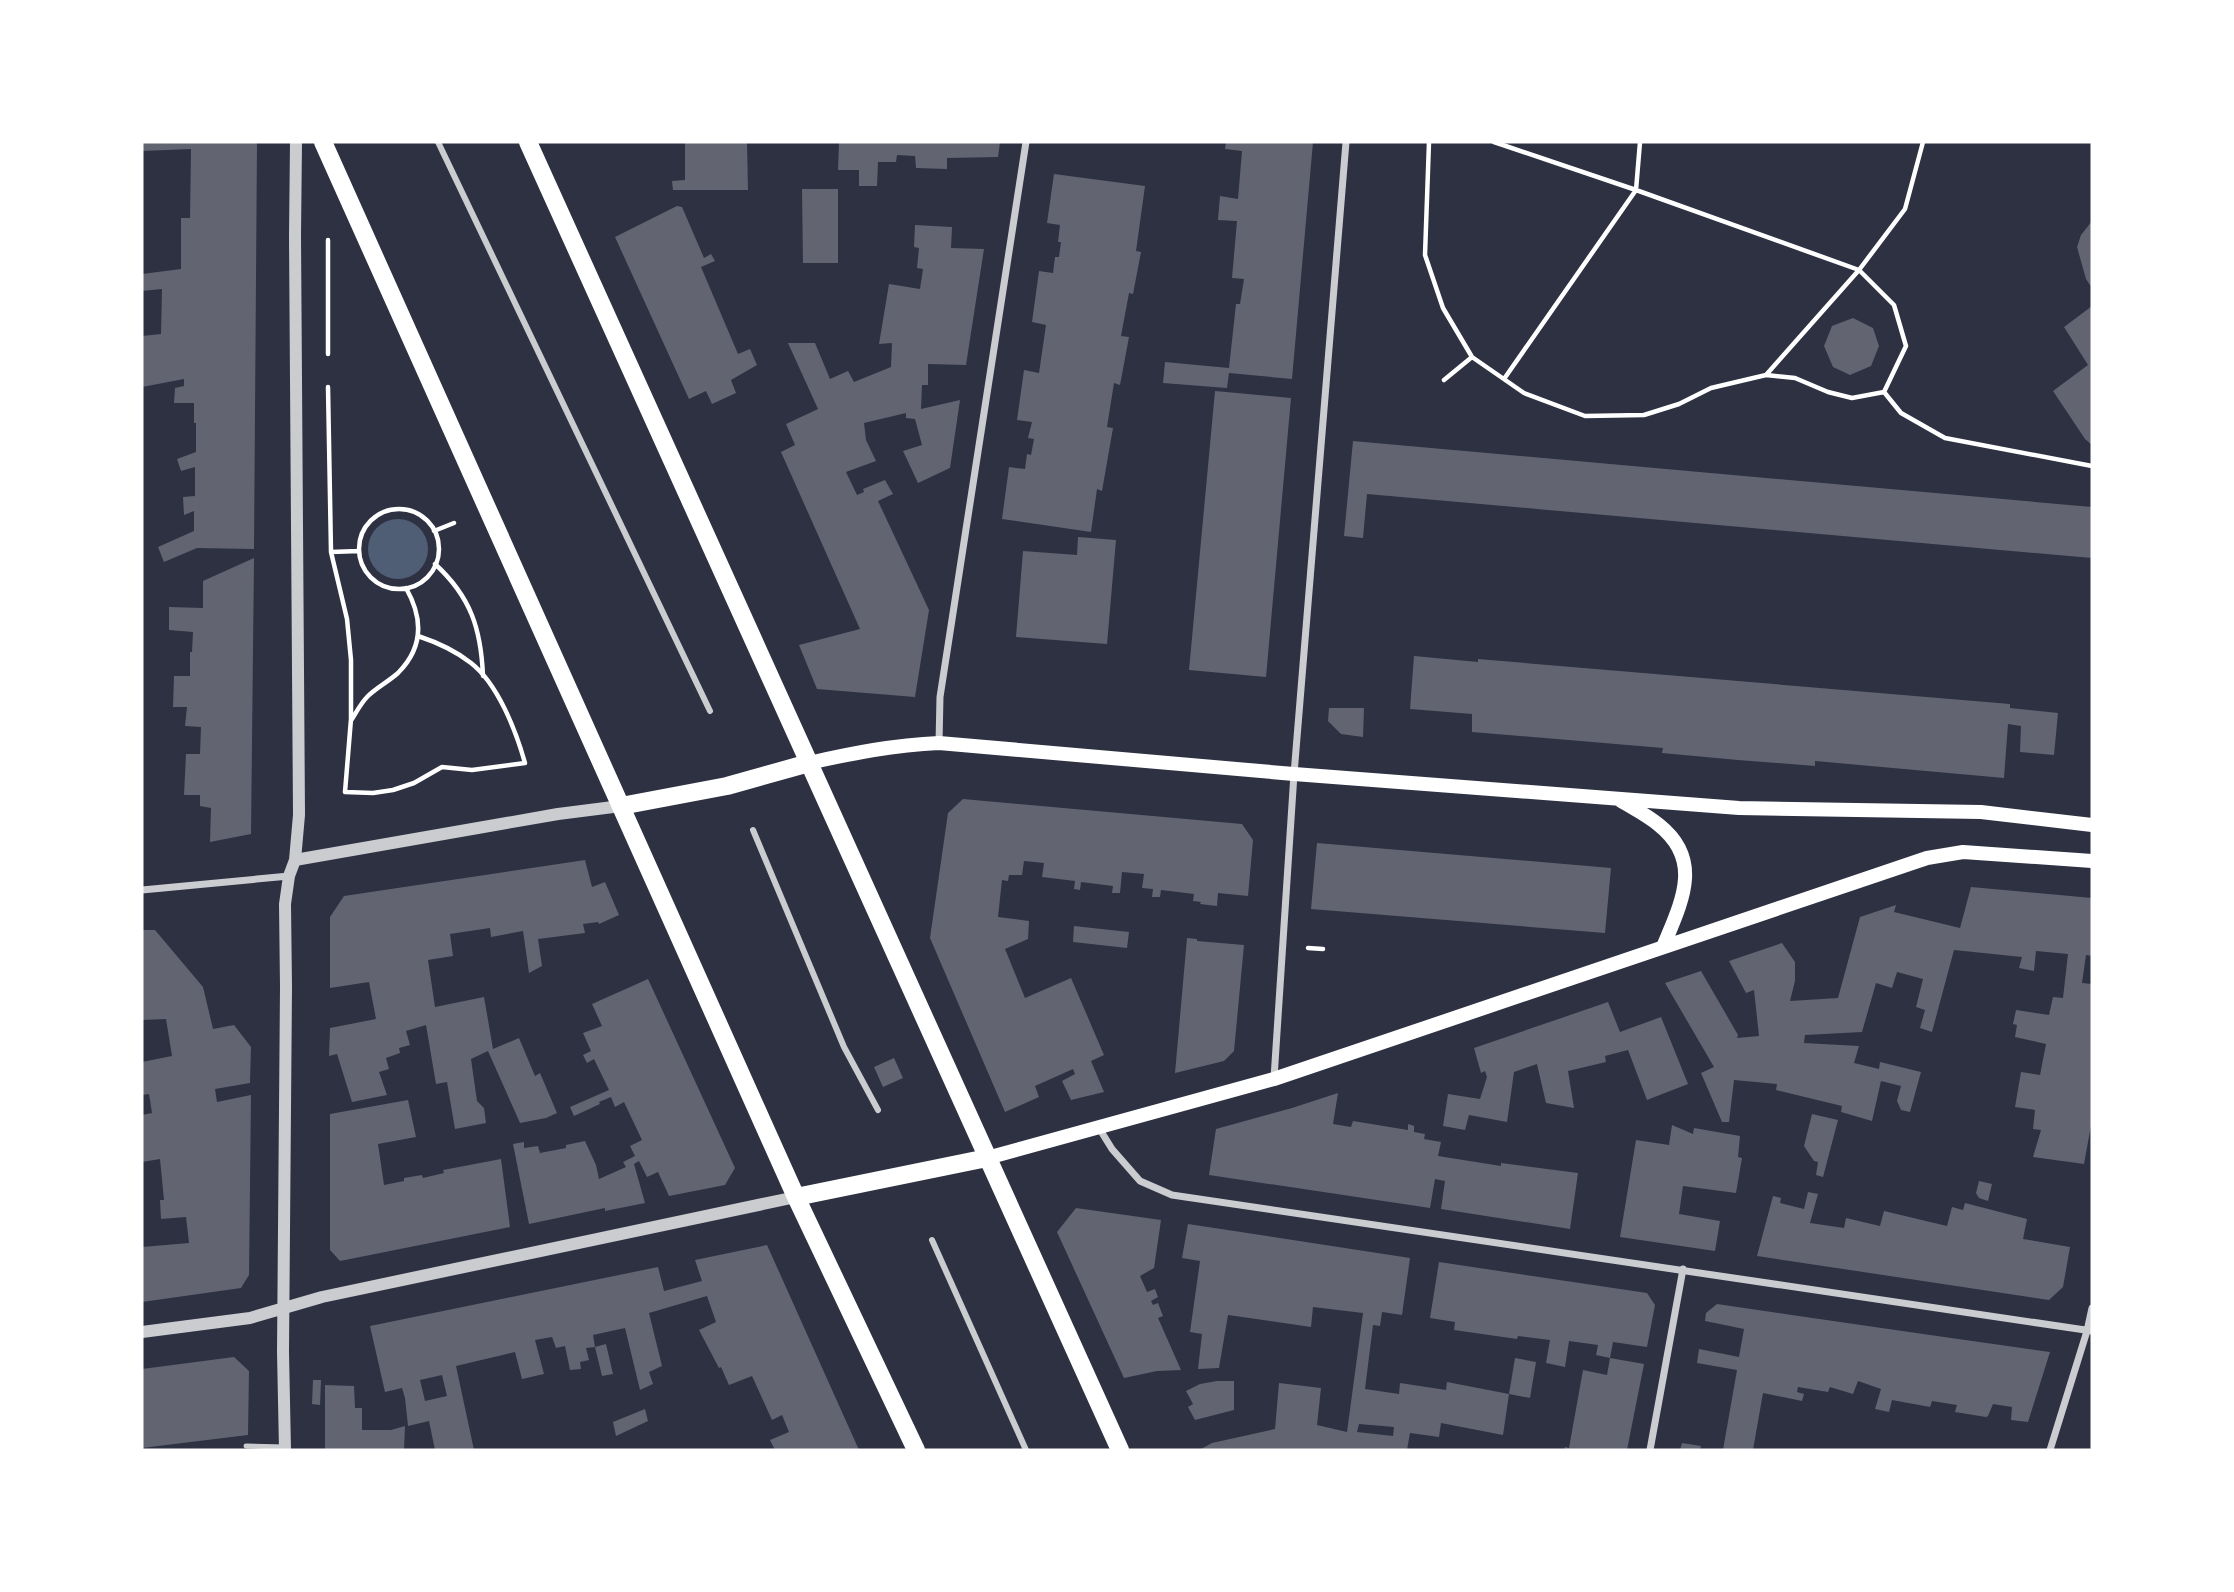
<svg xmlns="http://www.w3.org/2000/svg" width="2234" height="1592" font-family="Karla,sans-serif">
  <rect width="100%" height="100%" fill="#2d3142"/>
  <path fill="#4f5d75" d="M368 549a30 30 0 1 1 60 0a30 30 0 1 1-60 0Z"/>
  <path fill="#626471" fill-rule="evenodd" d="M142,142H257L254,549L197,548L164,562L158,547L194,531V511L184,515L183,497L195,496V467L181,471L177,459L196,452V423H194V403H174L175,388L184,386V379L142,387V336L161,334L162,289L142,291V274L181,269V218H190L191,149L142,151Z
    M685,142H747L748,190H673L672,181L685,180Z
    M839,142H1000L998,157L947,158V169L916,168L915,156L897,155L896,162H878L877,186H859V170H838Z
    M1226,142H1313L1292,379L1229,373L1227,388L1163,383L1165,362L1229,368L1236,304H1240L1244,279L1232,278L1237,221L1218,220L1220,196L1238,199L1242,151L1225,149Z
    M1054,174L1145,186L1136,251L1141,252L1133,294L1129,293L1121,336L1129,337L1120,385L1114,383L1107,427L1113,428L1102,491L1097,489L1091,532L1002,519L1009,467L1025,469L1027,454L1031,455L1034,439L1028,438L1032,422L1017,420L1024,370L1039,373L1046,325L1032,322L1039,271L1053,273L1055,257H1059L1061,242H1058L1060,225L1047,223Z
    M802,189H838V263H803Z
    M677,206L682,207L704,258L711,254L715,261L701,267L738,354L750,349L757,365L731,380L736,393L712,404L706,391L689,399L615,237Z
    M2092,221V288L2086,279L2077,247L2081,235Z
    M915,225L952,227L951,248L984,249L966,365L928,364V385H922L921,409L960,400L950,468L918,483L903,451L922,445L915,419L906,418V413L864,423L866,440L876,461L846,472L857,495L864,492L863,489L885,480L893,494L878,501L929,610L915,697L817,689L799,645L860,629L781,452L795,445L786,424L818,409L788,343H815L830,379L848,371L854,382L891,367L892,343L879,344L889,284L920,289L923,269L917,268L919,248L914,247Z
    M2092,306V445L2085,439L2053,391L2088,365L2064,327Z
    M1853,318L1873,328L1879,346L1871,366L1850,375L1833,367L1824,346L1832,326Z
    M1215,391L1291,398L1266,677L1189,670Z
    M1353,441L2092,507V558L1367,494L1363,538L1344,536Z
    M1078,537L1116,540L1107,644L1016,637L1023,551L1077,555Z
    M254,558L251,834L210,842L211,808L200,806V795H184L186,754H200L201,727L185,726L187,707H173L174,676H190V652H192L193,632L169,630V607L203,608V581Z
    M1414,656L1478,662V659L2010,704V708L2058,713L2054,755L2020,752L2021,726L2008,724L2004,778L1815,761V766L1738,760L1662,753L1663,748L1472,732V714L1410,709Z
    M1329,708H1364L1363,737L1341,734L1328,721Z
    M963,799L1242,824L1253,840L1248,896L1218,893L1217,906L1200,904L1201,902L1193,901L1194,894L1161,890L1160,897H1152L1153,889L1142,888L1144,874L1122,872L1120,893H1112L1113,886L1081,882L1080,890L1074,889L1075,881L1042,877L1044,863L1024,861L1022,875H1009L1008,881L1002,880L998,917L1029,921L1028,939L1005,949L1025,998L1071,978L1104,1055L1091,1061L1104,1092L1071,1100L1062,1081L1075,1074L1073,1069L1035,1086L1039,1097L1005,1112L930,938L948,813Z
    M1317,843L1611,868L1605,933L1311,909Z
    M585,860L592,887L605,882L619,915L599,924L598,922L583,924L585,933L538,939L542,966L529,973L523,931L491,937L490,928L450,934L453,956L428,960L435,1007L484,997L493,1049L519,1038L535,1076L540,1073L557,1113L546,1118L520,1123L488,1051L471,1059L477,1101L484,1108L486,1123L455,1129L447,1082L436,1084L426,1025L406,1031L410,1045L399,1048L400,1053L386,1058L389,1069L379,1072L387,1095L352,1102L337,1054L329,1056L330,1028L376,1019L369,982L330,988V917L344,896Z
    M1971,887L2092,898V956L2086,955L2082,983L2092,984V1120L2084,1164L2033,1157L2041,1130L2033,1129L2035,1110L2015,1107L2021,1072L2040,1075L2046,1044L2015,1037L2017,1025L2013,1024L2016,1010L2049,1015L2053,997L2063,998L2068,954L2036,951L2034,971L2019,968L2022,957L1954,950L1932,1032L1920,1028L1925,1010L1916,1007L1923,979L1897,972L1892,988L1876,983L1862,1032L1805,1035L1804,1043L1859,1046L1854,1063L1879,1069L1880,1062L1921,1072L1910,1112L1901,1110L1897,1101L1901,1086L1881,1081L1872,1121L1841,1112L1842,1106L1776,1090L1777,1084L1734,1080L1729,1122H1722L1701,1073L1714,1067L1665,983L1701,971L1738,1035L1737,1038L1759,1036L1754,990L1746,993L1729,961L1782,943L1795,962V981L1790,1001L1838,998L1860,917L1896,905L1894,912L1960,928Z
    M1074,926L1129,932L1127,948L1073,942Z
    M142,930H155L203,987L213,1029L234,1025L251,1047L250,1083L215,1089L217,1102L251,1095L249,1275L241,1288L142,1302V1247L189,1243L186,1217L161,1219L160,1200H164L160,1159L142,1162V1115L152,1113L149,1094L142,1095V1062L172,1056L166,1019L142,1020Z
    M1187,938L1197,939V941L1244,945L1234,1051L1224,1061L1175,1073Z
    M648,979L735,1168L725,1185L669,1196L658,1172L647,1177L639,1161L634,1164L645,1203L605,1211V1208L529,1224L513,1144L524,1142V1148L538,1146L540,1153L566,1148V1145L585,1141L596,1165L599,1179L626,1167L623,1162L635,1156L630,1146L642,1140L624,1102L615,1107L611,1097L599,1102L600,1104L574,1116L570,1107L609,1090L594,1059L587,1063L583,1055L591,1051L583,1033L602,1026L592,1004Z
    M1608,1002L1620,1032L1661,1017L1688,1084L1647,1100L1628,1050L1605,1056L1606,1062L1568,1071L1574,1108L1546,1103L1537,1064L1514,1072L1507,1122L1469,1115L1465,1130L1443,1126L1448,1094L1480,1099L1487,1077L1485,1071L1481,1073L1474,1048Z
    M894,1058L903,1078L883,1087L874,1067Z
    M1338,1093L1333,1124L1351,1127L1353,1121L1408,1130V1124L1414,1126V1132L1425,1134L1424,1139L1441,1142L1438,1156L1501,1166V1163L1578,1173L1570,1229L1441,1209L1445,1181L1435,1179L1430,1208L1209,1175L1216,1129L1292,1108Z
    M408,1100L416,1137L378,1144L384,1185L404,1181V1178L422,1175L423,1178L444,1173L443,1170L501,1159L510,1227L340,1261L330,1250V1114Z
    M1812,1114L1838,1120L1823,1177L1816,1175L1818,1162L1814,1161L1804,1146Z
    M1672,1125L1693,1134L1694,1128L1740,1136L1738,1157L1742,1158L1736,1193L1683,1186L1679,1214L1720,1221L1715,1251L1620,1237L1636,1140L1669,1145Z
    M1979,1181L1992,1184L1988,1201L1979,1198L1976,1193Z
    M1808,1192L1818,1194L1810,1223L1844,1228L1846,1218L1880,1226L1884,1211L1947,1226L1952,1207L1963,1210L1965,1203L2027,1219L2023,1239L2070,1247L2063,1287L2049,1300L1757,1256L1773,1196L1781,1198L1780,1203L1804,1209Z
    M1076,1208L1161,1220L1154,1268L1140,1276L1147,1292L1155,1289L1158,1297L1151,1301L1153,1305L1158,1303L1163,1316L1158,1318L1181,1370L1157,1371L1124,1378L1057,1232Z
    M1188,1224L1410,1258L1402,1315L1382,1312L1380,1326L1373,1325L1365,1389L1399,1394L1400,1383L1446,1390L1447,1382L1509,1394L1503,1435L1441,1423L1439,1437L1410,1433L1407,1450H1199L1212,1443L1275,1429L1279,1383L1321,1388L1317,1425L1347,1432L1363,1313L1313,1307L1311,1327L1228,1315L1219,1368L1198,1369L1202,1334L1190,1332L1200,1261L1182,1258ZM1359,1424L1394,1427L1393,1436L1357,1432Z
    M767,1245L859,1450H775L770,1440L789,1432L782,1415L772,1420L752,1376L729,1385L721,1367L719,1368L699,1330L716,1322L707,1296L649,1313L662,1366L649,1372L653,1384L640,1390L625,1328L593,1335L595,1347L586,1348L589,1360L580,1362L581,1369L570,1370L565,1346L556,1348L552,1337L535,1340L544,1374L522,1379L515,1352L456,1366L474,1450H435L429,1421L408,1426L405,1398L402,1388L385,1392L370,1326L658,1267L664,1291L702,1281L695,1260ZM442,1375L447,1396L425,1401L420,1380Z
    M1439,1262L1647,1293L1655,1305L1647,1347L1613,1342L1610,1358L1644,1364L1627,1450H1564L1565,1447L1569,1448L1583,1370L1607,1375L1610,1358L1596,1355L1598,1345L1569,1341L1565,1367L1546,1363L1550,1340L1518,1336L1517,1339L1454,1330L1455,1322L1430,1318Z
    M1717,1304L1930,1335L2050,1352L2028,1422L2011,1420L2012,1407L1993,1404L1988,1416L1986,1417L1955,1412L1957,1405L1932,1401L1930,1407L1892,1400L1889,1412L1875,1409L1881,1389L1858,1381L1853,1394L1830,1387L1828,1392L1798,1387L1797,1392L1804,1394L1802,1401L1763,1393L1753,1450H1723L1737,1370L1697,1363L1699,1349L1739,1357L1744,1329L1705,1321L1706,1313Z
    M606,1344L613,1374L602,1376L595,1347Z
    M234,1357L249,1371L248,1435L142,1448V1369Z
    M1515,1358L1536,1362L1530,1398L1509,1394Z
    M313,1380H321L320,1405L312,1404Z
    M1217,1381H1234V1410L1195,1420L1188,1407L1193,1404L1186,1391L1200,1384Z
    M325,1385L354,1386L355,1408H362V1430H391L405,1426L404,1450H325Z
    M645,1409L648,1421L616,1436L613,1422Z
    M1682,1443L1701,1446L1700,1450H1680Z"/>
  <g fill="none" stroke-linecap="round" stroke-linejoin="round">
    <path stroke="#fff" stroke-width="4.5" d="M1429,142L1425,255L1443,308L1472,357L1524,393L1585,416L1644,415L1679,404L1711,388L1766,375L1795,378L1828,392L1852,398L1884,392
      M1494,142L1636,190L1859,270L1905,209L1923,142
      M328,354V240
      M1766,375L1859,270L1894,305L1906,346L1884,392L1901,413L1945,438L2092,466
      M1504,379L1636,190L1640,142
      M1444,380L1472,357
      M328,387L331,552L347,619L351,660V719L345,792L373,793L393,790L414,783L442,767L472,770L525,763C516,731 498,684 471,663C456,651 436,642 418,636
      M359 549a40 40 0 1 1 80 0a40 40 0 1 1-80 0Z
      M434,531L454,523
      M331,552L359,551
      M435,564C471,597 481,629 483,676
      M352,719C357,711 361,703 368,696C377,687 388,682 398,673C424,647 423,618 406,588
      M1308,948L1323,949"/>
    <path stroke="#caccd0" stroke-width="5" d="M246,1446L285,1447"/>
    <path stroke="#caccd0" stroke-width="6" d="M438,142L710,711
      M753,830L844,1047L878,1110
      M932,1240L1026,1450"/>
    <path stroke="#caccd0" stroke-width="7" d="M939,743L940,697L1026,142
      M142,890L289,876
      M1274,1078L1294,774L1346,142
      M1099,1128L1112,1149L1140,1181L1172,1195L2092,1331
      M1650,1450L1683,1269
      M2050,1450L2087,1331L2092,1308"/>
    <path stroke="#caccd0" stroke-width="12" d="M295,860L558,814L621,806
      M142,1332L250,1318L322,1297L796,1197
      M285,1450L283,1352L286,987L285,904L289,876L295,860L299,815L295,236L296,142"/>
    <path stroke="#fff" stroke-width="14" d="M809,763C853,753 894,745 939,743L1294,774L1739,808L1981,812L2092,825
      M1618,799C1631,807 1647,815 1659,825C1704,861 1681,903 1663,947
      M987,1158L1274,1079L1927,858L1963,852L2092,861"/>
    <path stroke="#fff" stroke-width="18" d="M323,142L796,1197L916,1450
      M528,142L1120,1450
      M621,806L727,786L809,763
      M796,1197L987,1158"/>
  </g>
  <rect width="2234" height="1592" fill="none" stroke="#ffffff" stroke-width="287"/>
</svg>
